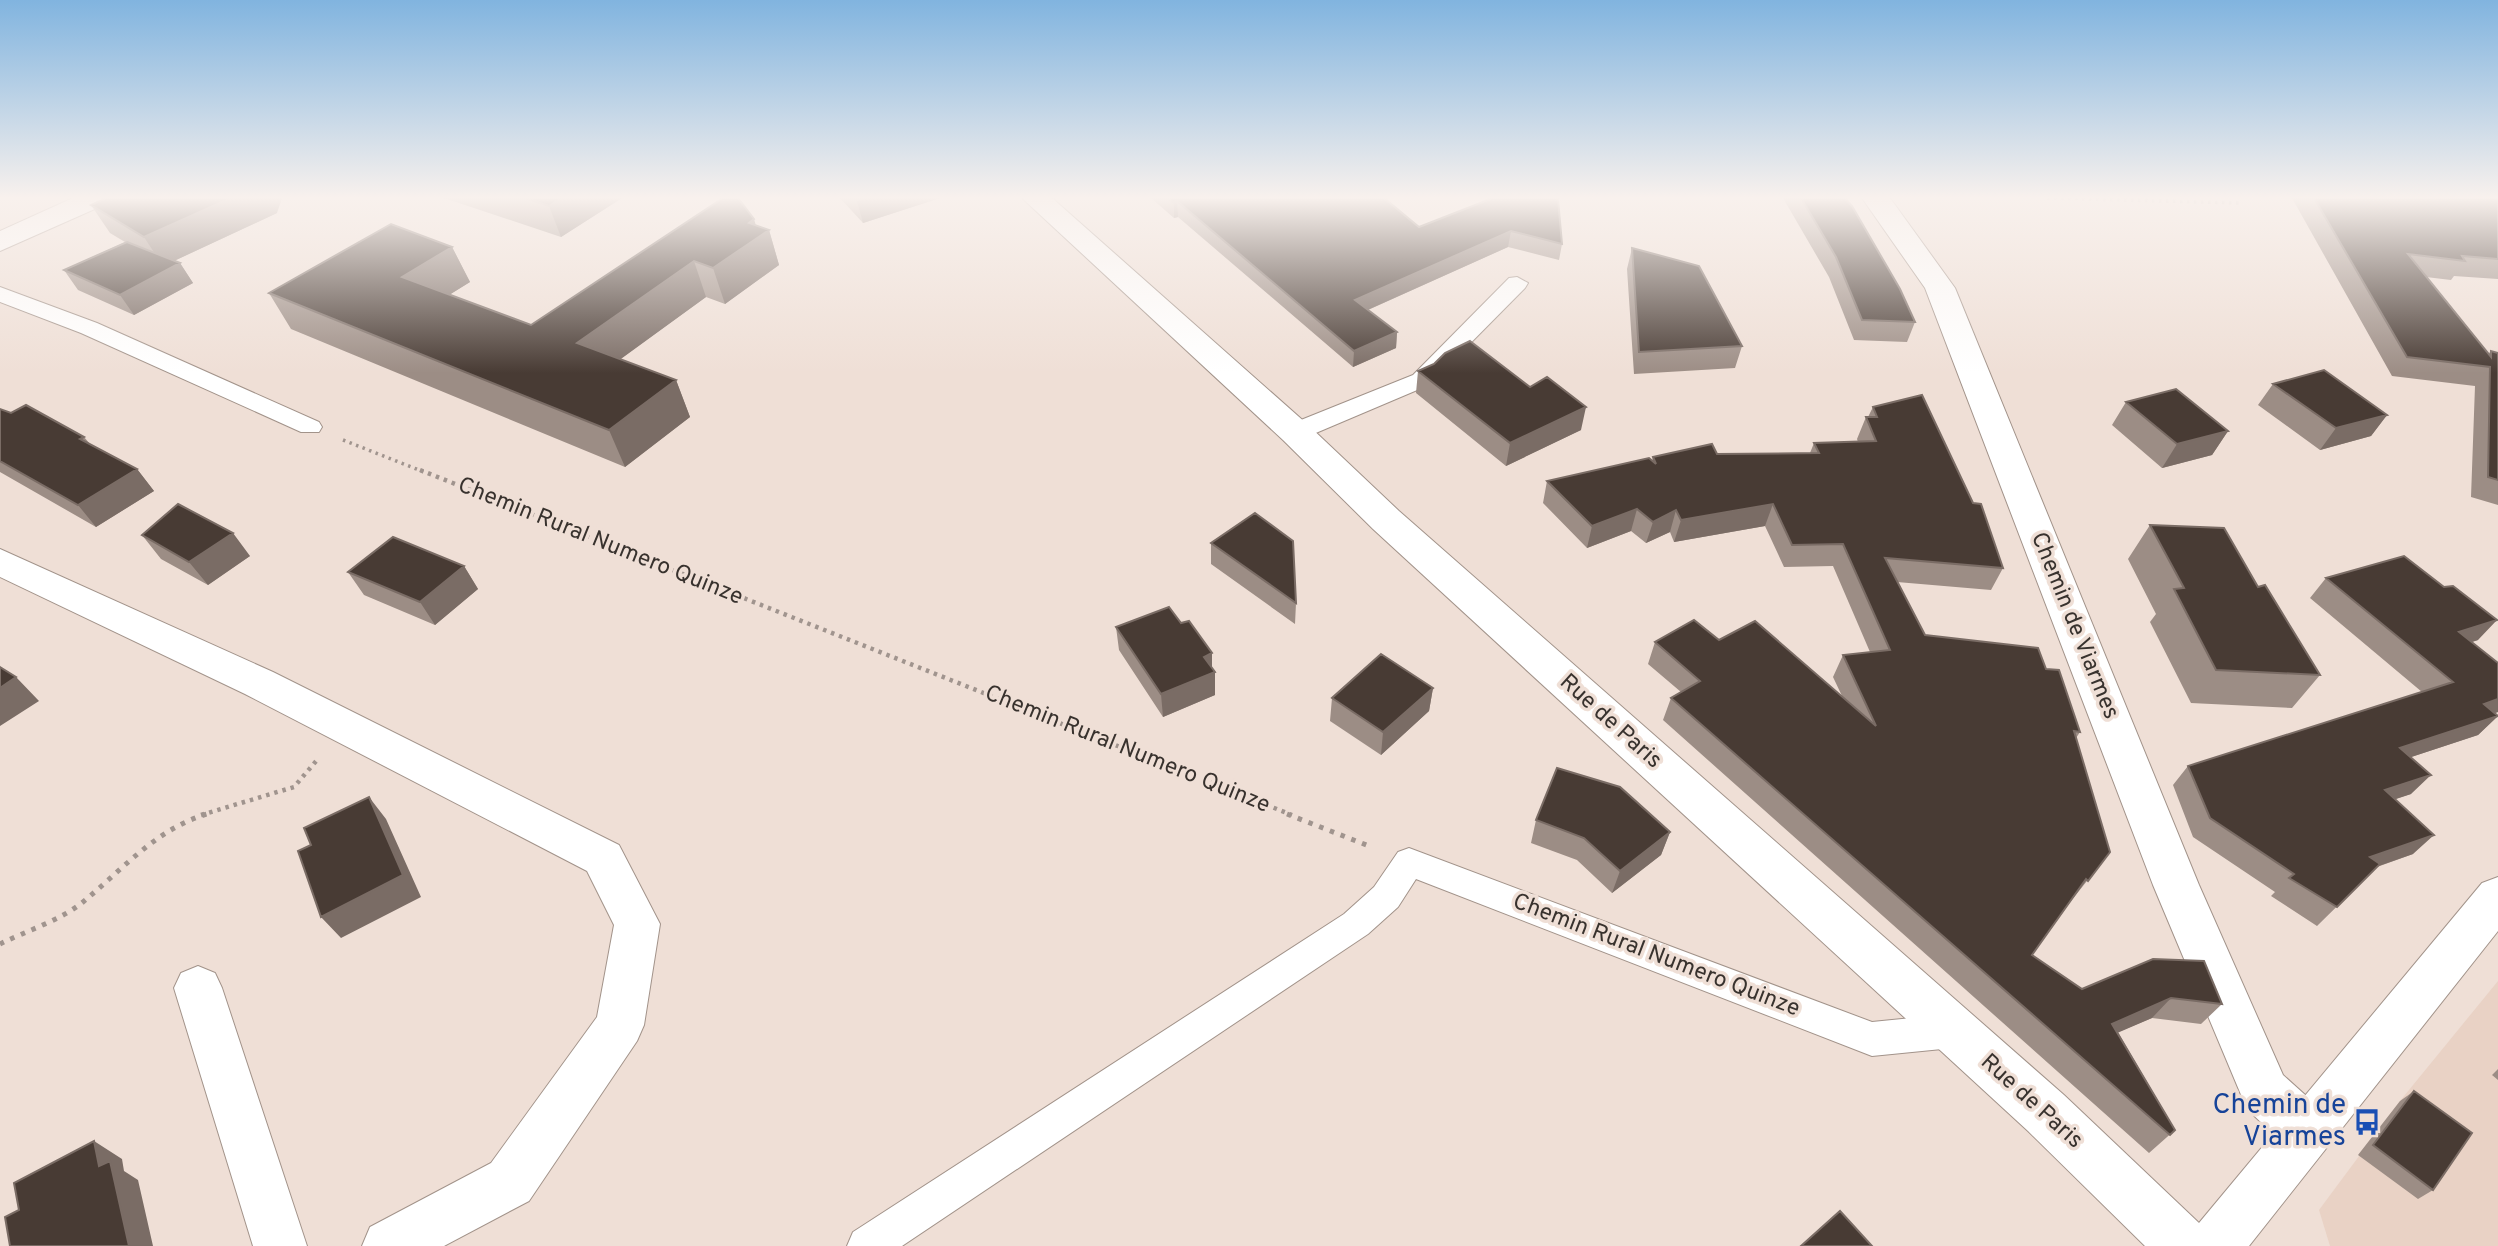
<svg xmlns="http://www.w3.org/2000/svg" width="2498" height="1246" font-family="Overpass,sans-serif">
  <rect width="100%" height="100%" fill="#efdfd6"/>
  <path fill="#e9d2c5" d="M2498,981V1246H2330L2319,1210L2400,1101Z"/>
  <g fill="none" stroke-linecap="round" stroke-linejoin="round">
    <defs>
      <path id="service" d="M1517,277L1528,283L1525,288L1429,385L1304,438H1286L1283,432L1286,426L1413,375L1509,278Z
        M0,287L97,323L319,422L322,427L319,432H301L81,333L0,302Z
        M1409,848L1872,1022L1952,1014L1965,1019L1970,1031L1965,1043L1952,1048L1872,1056L1416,879L1398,907L1368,934L902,1246H847L853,1232L1344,914L1374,887L1398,852Z"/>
      <path id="minor" d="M73,198H110L106,204L0,251V231Z
        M1862,198H1890L1955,288L2199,885L2283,1075L2323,1111L2331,1129L2323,1147L2305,1154L2287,1147L2247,1109L2153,885L1925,288Z
        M0,549L273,672L619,845L660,924L644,1025L637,1041L529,1201L444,1246H362L370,1227L491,1163L597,1017L614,925L587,871L245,694L0,577Z
        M198,966L215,973L222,988L307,1246H253L174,988L181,973Z"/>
      <path id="tertiary" d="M1022,198H1052L1307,424L1399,511L2064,1095L2199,1223L2482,883L2498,877V931L2249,1246H2145L2028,1131L1373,529L1283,440Z"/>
    </defs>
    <use href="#service" stroke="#a2938a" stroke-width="2"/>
    <use href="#minor" stroke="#a2938a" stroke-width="2"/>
    <use href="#tertiary" stroke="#a2938a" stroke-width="2"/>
    <path stroke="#a0948e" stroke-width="3.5" stroke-dasharray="2.5 4.5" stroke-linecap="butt" d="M2047,198L2241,203
      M343,440L424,472"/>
    <path stroke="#a0948e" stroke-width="4.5" stroke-dasharray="3.5 5" stroke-linecap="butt" d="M420,470L1292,815
      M201,815L294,787L317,760"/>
    <path stroke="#a0948e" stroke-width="5" stroke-dasharray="4.5 7" stroke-linecap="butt" d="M1287,814L1369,846
      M0,944C26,931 61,920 83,902C122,870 156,829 207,814"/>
    <use href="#service" fill="#fff" fill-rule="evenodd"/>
    <use href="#minor" fill="#fff" fill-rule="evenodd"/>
    <use href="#tertiary" fill="#fff" fill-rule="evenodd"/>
  </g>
  <path fill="#9c8d85" d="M444,198H622L561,237Z
    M840,198H940L863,223Z
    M1151,198H1384L1419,227L1493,198L1562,244L1559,260L1508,247L1368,310L1397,332L1396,348L1353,367L1178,217L1174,218Z
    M1783,198H1845L1915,322L1907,342L1854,340L1829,277Z
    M2292,198H2498V279L2454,276L2451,280L2426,277L2488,354L2491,351L2498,353V505L2471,497L2475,386L2392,376Z
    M91,205L277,213L174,261L180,263L193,283L134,315L78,290L64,270L125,242L110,233Z
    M756,225L769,230L779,265L725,304L706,297L620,359L676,380L690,417L625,467L291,329L269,293L452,247L470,282L449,295L531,325Z
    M1632,248L1742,346L1735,368L1634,374L1627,269Z
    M1418,371L1581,430L1506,466L1416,393Z
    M2273,384L2387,415L2371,436L2320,450L2258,405Z
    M2126,402L2228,431L2212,455L2162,468L2112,425Z
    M1873,407L2003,568L1991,590L1897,582L1925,635L2046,669L2080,732L2076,738L2110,852L2071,901L2032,955L2082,989L2153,959L2222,1004L2201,1024L2152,1018L2118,1032L2175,1130L2149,1153L1663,720L1671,698L1681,692L1648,664L1655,642L1719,640L1842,696L1833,677L1843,655L1870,652L1833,566L1784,567L1765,526L1674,542L1670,532L1646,543L1631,531L1587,548L1543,503L1547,481L1652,461L1653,457L1717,454L1810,453L1814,443L1858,442L1857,439L1866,417H1868Z
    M0,409L84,437L90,444L137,469L154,491L96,527L0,472Z
    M2150,525L2320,675L2292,708L2191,703L2150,622L2156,614L2128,559Z
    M142,535L250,556L208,585L161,559Z
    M1211,543L1296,603L1295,624L1211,564Z
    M464,566L478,589L435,625L364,595L348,572Z
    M2326,578L2478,640L2472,642L2498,663V712L2495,713L2498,716L2478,735L2411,757V794L2395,799L2413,854L2377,867L2317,926L2271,896L2275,892L2193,837L2173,785L2188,766L2422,692L2310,598Z
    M1181,623L1212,668L1215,695L1163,717L1119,650L1116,627Z
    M1433,688L1429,711L1381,755L1330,721L1332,698Z
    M1536,820L1670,832L1661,855L1612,893L1577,860L1531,843Z
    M2498,1069V1080L2492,1075Z
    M2414,1091L2433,1190L2418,1199L2358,1155L2400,1101Z"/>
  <path fill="#7a6c65" d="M231,198H282L277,213L163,266L144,237Z
    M561,198H622L561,237L549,206Z
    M866,198H940L863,223L857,201Z
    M1177,201L1178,217L1174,218V203Z
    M754,219L759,236L769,230L779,265L725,304L713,268L749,223Z
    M1511,231L1508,247L1354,316L1355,300Z
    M452,247L470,282L420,313L402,277Z
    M694,261L706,297L592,380L577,343Z
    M180,263L193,283L134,315L120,295Z
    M1397,332L1396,348L1353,367L1354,351Z
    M676,380L690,417L625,467L609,430Z
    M1586,407L1581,430L1506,466L1510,443Z
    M2387,415L2371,436L2320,450L2336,428Z
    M2228,431L2212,455L2162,468L2177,444Z
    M137,469L154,491L96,527L78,505Z
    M1773,504L1765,526L1674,542L1681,520Z
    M1637,509L1631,531L1587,548L1592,526Z
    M1676,510L1670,532L1646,543L1653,522Z
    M233,533L250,556L208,585L189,562Z
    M464,566L478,589L435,625L420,602Z
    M2497,620L2478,640L2440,652L2459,632Z
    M1212,653V673L1215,672V695L1163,717L1161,694L1204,657Z
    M16,677L39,701L0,726V688Z
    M1433,688L1429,711L1381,755L1383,732Z
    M2498,699V712L2464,723L2484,704Z
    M2498,716L2478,735L2381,767L2400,748Z
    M2431,775L2411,794L2366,809L2385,790Z
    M369,797L386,819L421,897L341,938L321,917Z
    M1670,832L1661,855L1612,893L1620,871Z
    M2434,835L2413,854L2350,876L2370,857Z
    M2171,998L2152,1018L2094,1043L2112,1024Z
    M94,1141L122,1159L124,1171L138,1180L153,1246H129L99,1166Z"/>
  <path fill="#483b34" stroke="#7a6c65" stroke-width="2" d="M106,198H231L144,237L91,205Z
    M525,198H561L549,206Z
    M723,198H738L754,219L749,223L769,230L713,268L694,261L577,343L676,380L609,430L269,293L391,224L452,247L402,277L531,325Z
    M1168,198H1384L1419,227L1493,198H1556L1558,199L1562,244L1511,231L1355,300L1397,332L1354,351L1177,201L1174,203Z
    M1801,198H1845L1852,206L1900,289L1915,322L1862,320L1836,257Z
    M2314,198H2498V259L2462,256L2465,261L2408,254L2491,357V351L2498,353V480L2488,477L2490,367L2407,357Z
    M127,242L180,263L120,295L64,270Z
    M1632,248L1699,266L1742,346L1639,352Z
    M1470,341L1530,387L1547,377L1586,407L1510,443L1418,371L1434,364L1445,353Z
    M2324,370L2387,415L2336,428L2273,384Z
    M2176,389L2228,431L2177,444L2126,402Z
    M1922,395L1973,503L1981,504L2003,568L1885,558L1925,635L2038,648L2046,669L2059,670L2080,732L2074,731L2110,852L2088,881L2086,879L2032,955L2082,989L2153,959L2204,961L2222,1004L2171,998L2112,1024L2175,1130L2170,1135L1671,698L1700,681L1655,642L1694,620L1719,640L1755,621L1876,726L1843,655L1890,650L1843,544L1792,545L1773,504L1681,520L1676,510L1653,522L1637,509L1592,526L1547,481L1649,458L1656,464L1653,457L1712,444L1717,454L1819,453L1814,443L1876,441L1866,417H1877L1873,407Z
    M26,405L84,437L80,439L137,469L78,505L0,461V409L11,413Z
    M178,504L233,533L189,562L142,535Z
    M1255,513L1293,541L1296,603L1211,543Z
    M2150,525L2224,528L2258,587L2265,585L2320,675L2216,670L2174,589L2184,588Z
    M393,537L464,566L420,602L348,572Z
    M2404,556L2444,587L2453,586L2497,620L2459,632L2498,663V699L2484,704L2498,716L2400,748L2431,775L2385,790L2434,835L2370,857L2380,864L2337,907L2289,878L2294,874L2210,818L2188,766L2453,682L2326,578Z
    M1169,607L1181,623L1189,621L1212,653L1204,657L1215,672L1161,694L1116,627Z
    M1381,654L1433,688L1383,732L1332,698Z
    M0,667L16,677L0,688Z
    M1557,768L1620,787L1670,832L1620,871L1584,838L1536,820Z
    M369,797L403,875L321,917L298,851L311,845L304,828Z
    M2414,1091L2472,1133L2433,1190L2373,1145Z
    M94,1141L99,1166L110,1161L129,1246H10L5,1217L19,1210L14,1183Z
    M1840,1211L1872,1246H1801Z"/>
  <linearGradient id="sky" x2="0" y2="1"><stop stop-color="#81b4df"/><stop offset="0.53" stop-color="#f8f1ed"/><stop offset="1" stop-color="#f8f1ed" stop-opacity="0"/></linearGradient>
  <rect width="2498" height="373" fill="url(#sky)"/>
  <defs>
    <symbol id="bus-bare" viewBox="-9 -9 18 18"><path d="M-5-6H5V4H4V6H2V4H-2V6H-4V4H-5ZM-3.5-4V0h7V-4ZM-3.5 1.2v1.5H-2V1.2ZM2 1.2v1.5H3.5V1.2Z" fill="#1a4fb4" stroke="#efdfd6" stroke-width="2.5" paint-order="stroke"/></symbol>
  </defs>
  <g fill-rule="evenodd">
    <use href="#bus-bare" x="2348" y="1103" width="38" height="38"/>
  </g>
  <g text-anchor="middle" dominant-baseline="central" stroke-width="7" stroke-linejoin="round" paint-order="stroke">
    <g font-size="23" fill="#38322e" stroke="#efdfd6">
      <text transform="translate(600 542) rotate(22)">Chemin Rural Numero Quinze</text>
      <text transform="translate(2074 626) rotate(68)">Chemin de Viarmes</text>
      <text transform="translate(1610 722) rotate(42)">Rue de Paris</text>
      <text transform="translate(1127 750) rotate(22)">Chemin Rural Numero Quinze</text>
      <text transform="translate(1656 956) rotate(21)">Chemin Rural Numero Quinze</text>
      <text transform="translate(2031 1102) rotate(42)">Rue de Paris</text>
    </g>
    <g font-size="28" fill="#164399" stroke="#efdfd6" text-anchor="end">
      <text x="2346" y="1106">Chemin de<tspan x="2346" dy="32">Viarmes</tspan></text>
    </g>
  </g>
</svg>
